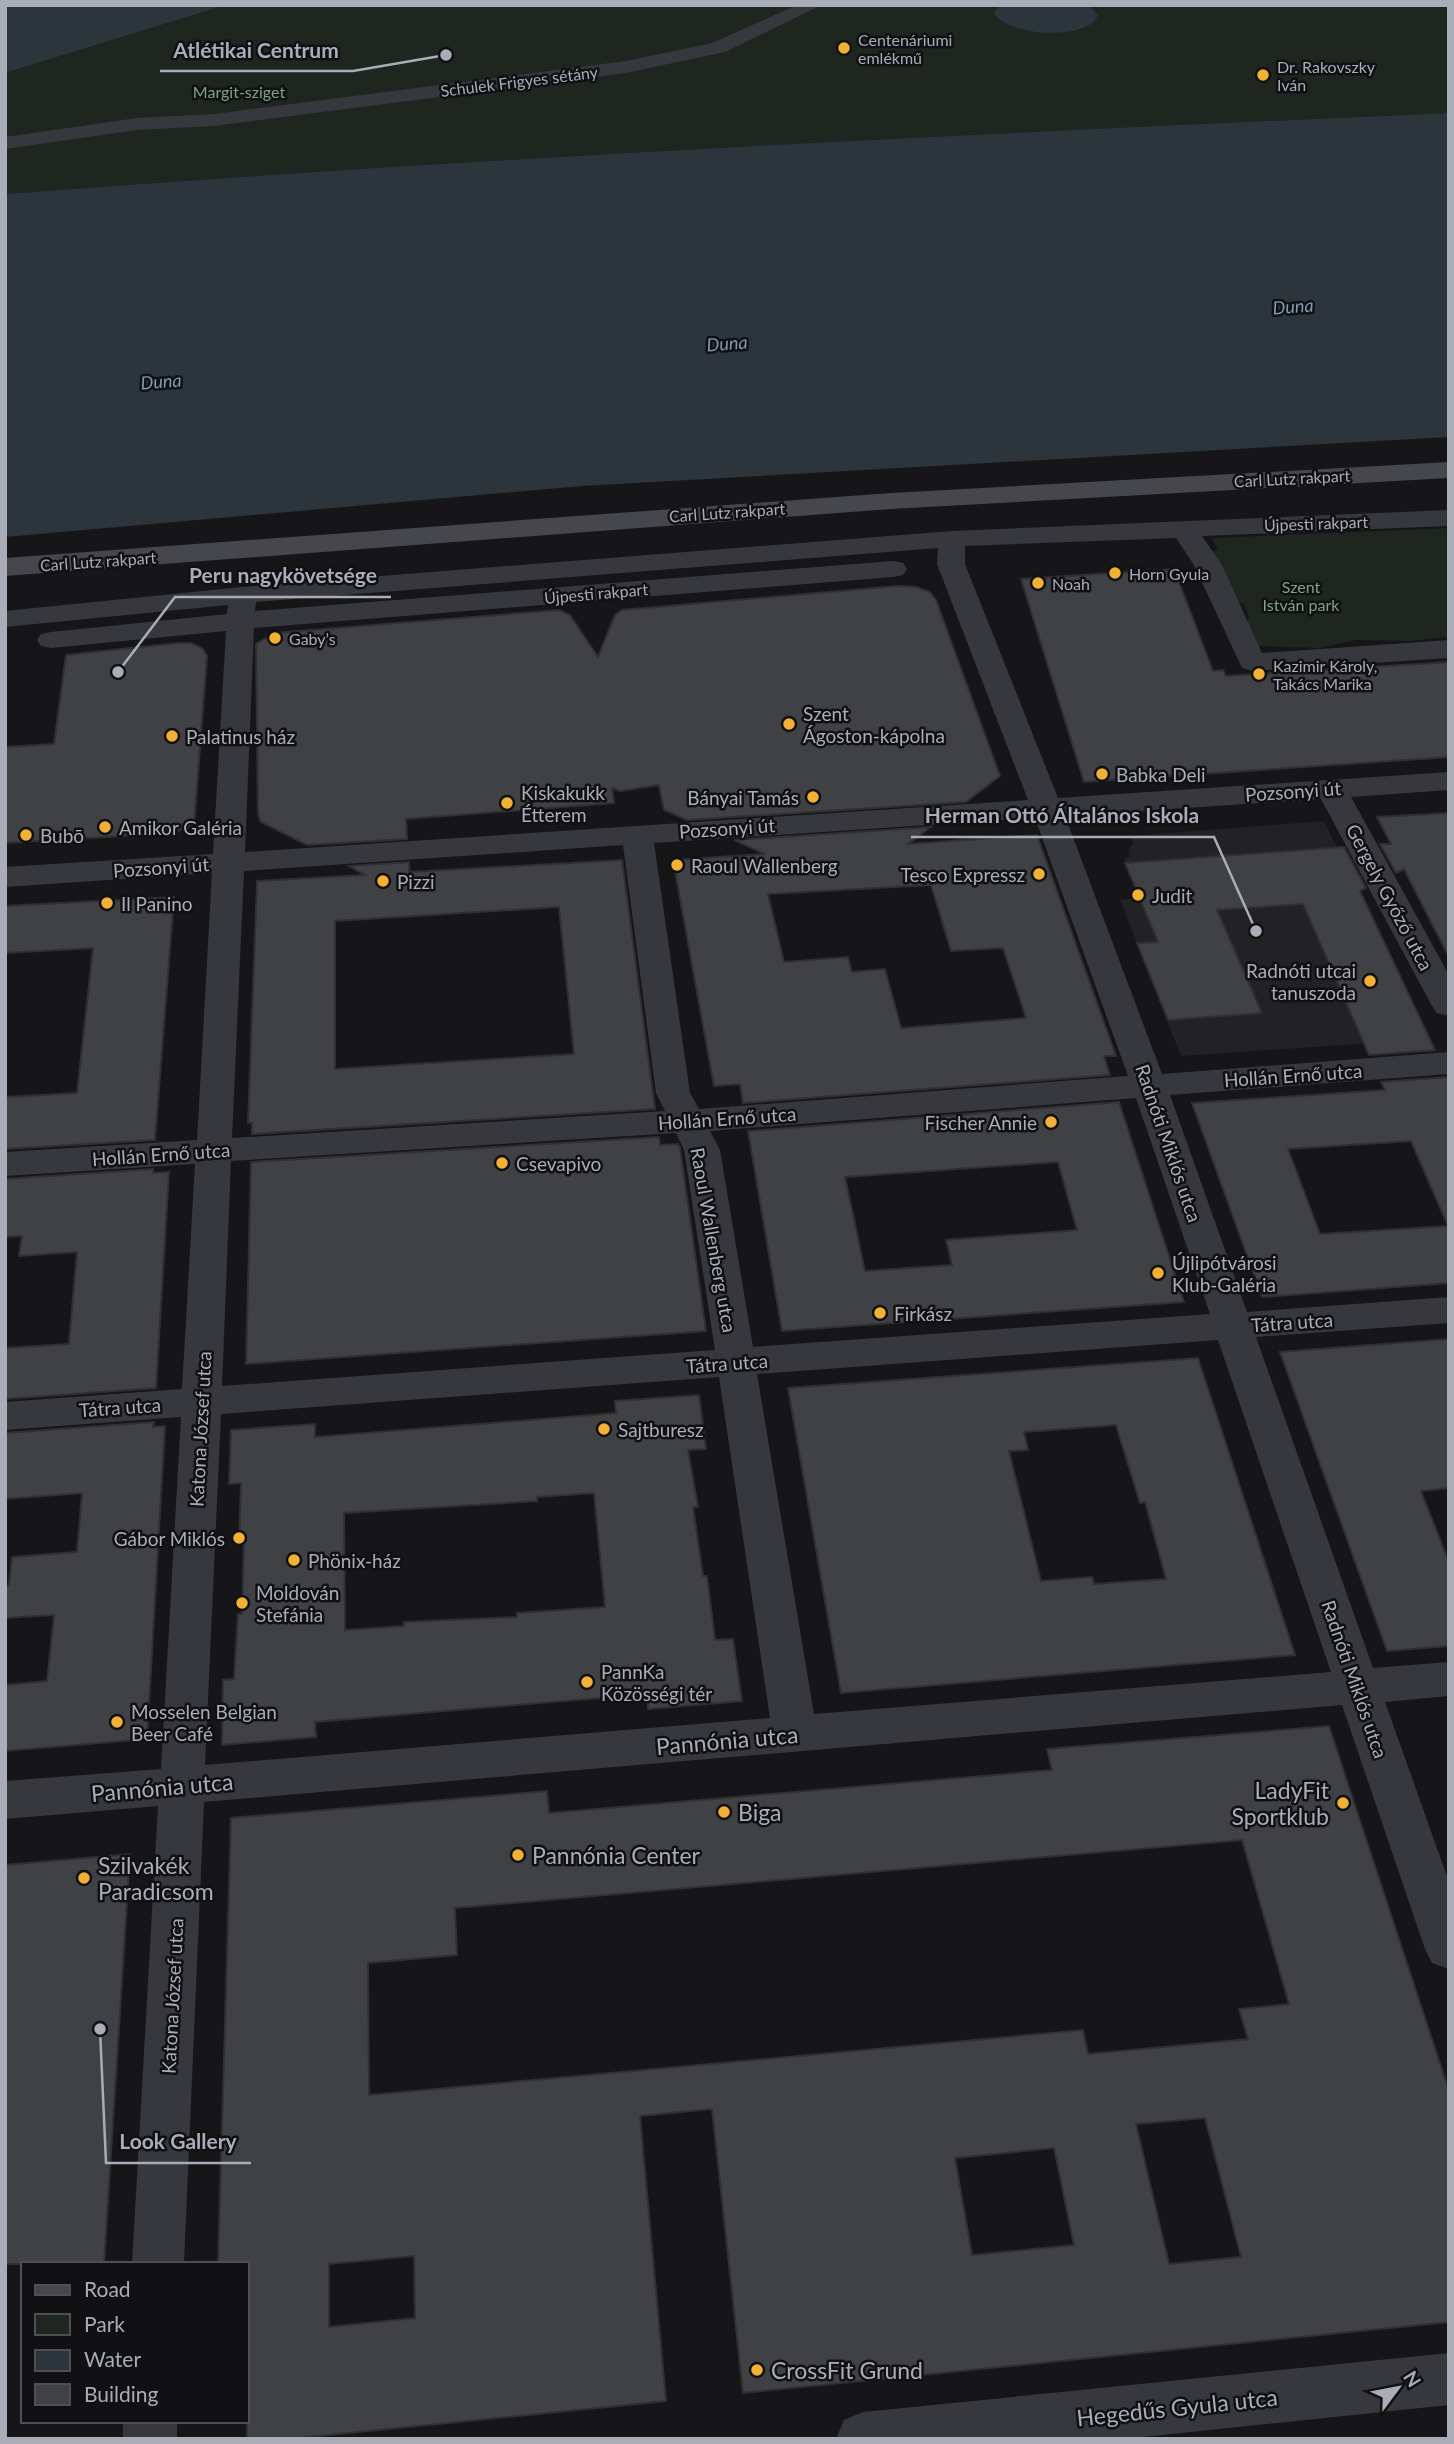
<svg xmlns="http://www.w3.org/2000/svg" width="1454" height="2444" font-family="Lato,sans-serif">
  <rect width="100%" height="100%" fill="#161618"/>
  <path fill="#222225" d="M1324,821L1430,1039L1181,1056L1120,900L1140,898L1124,858L1130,857L1128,850L1133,844L1130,836Z"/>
  <path fill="#1e261f" d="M226,5H1449V113C967,134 486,157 5,194V73Z
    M1449,528V637L1409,641L1356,640L1320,648L1256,646L1245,628L1249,616L1243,603H1234L1212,551L1218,550L1212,538Z"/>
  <path fill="#2c353c" d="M5,5H226L5,73Z
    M1000,5H1088L1098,15C1088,42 1007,36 994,13Z
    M1449,113V437L582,486L5,537V194C486,157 967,134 1449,113Z"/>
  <path fill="#404145" stroke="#303034" stroke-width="2" fill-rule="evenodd" d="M1174,569L1213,671L1223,670L1226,676L1449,662V757L1084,782L1021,579Z
    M897,586L916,587L930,592L936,600L1000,776L966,802L687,820L664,810L659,785L620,791L612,788L614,803L406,819L407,839L307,845L261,822L258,814L256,644L274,633L559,610L570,615L598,657L615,615L622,610Z
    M178,643H191L202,648L207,656L194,826L172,833L5,843V747L54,744L66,655Z
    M1449,813V957L1404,869L1396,873L1380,844H1391L1377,817Z
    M931,827L908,844L1037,835L1116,1056H1104L1110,1075L743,1103L740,1084L714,1086L673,860L765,854L734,840ZM931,885L951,951L1003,948L1026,1018L901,1028L885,969L852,972L848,957L784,962L768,894Z
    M1344,847L1366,888L1360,891L1435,1050L1369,1055L1303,904L1217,910L1262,1013L1168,1020L1137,943L1158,942L1125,863Z
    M622,860L655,1109L252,1134V1123H248L257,881L365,875L349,866L409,862V872ZM559,907L574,1054L335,1069V921Z
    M174,897L155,1140L5,1149V1097L77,1093L93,948L5,953V906Z
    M1448,1077L1449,1283L1262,1297L1192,1103L1385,1090L1381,1082ZM1411,1141L1448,1226L1320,1234L1288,1149Z
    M1119,1102L1184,1302L782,1331L748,1131ZM1058,1162L1077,1230L946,1240L952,1265L865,1271L845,1177Z
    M659,1137L660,1145L678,1144L680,1148L706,1331L246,1364L251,1162Z
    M153,1169V1173L169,1172L156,1388L5,1399V1348L69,1344L77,1252L19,1256L22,1236L5,1237V1179Z
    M1449,1339V1488L1421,1491L1449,1562V1646L1387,1651L1280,1352Z
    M1198,1358L1295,1655L841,1693L788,1388ZM1116,1425L1140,1503L1145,1502L1166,1579L1094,1584L1092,1577L1041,1581L1009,1451L1028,1450L1024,1432Z
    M699,1395L706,1449L688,1450L698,1507H693L703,1576H707L715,1640L733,1639L742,1701L648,1709L647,1694L315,1722L316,1737L222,1745L223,1680L234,1679L238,1614H242L244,1543L239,1544L241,1483L229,1484L231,1430L315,1424V1437L466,1425L616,1413L615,1401ZM594,1493L605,1607L517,1613V1617L404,1622V1626L345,1630L344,1513L537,1501V1497Z
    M154,1422L153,1427L165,1426L147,1739L5,1751V1685L47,1681L54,1615L5,1618V1586L9,1585L12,1557L77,1552L82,1493L5,1499V1433Z
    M1329,1726L1449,2091V2322L743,2393L712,2109L640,2116L666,2401L289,2439H247V2264H218L231,1818L547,1791L549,1813L771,1794L1052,1770L1047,1749ZM1242,1840L1289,2004L1239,2009L1248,2039L1088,2054L1083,2030L369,2095L368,1963L457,1955L455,1908ZM1205,2118L1241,2257L1169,2264L1136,2124ZM1054,2148L1074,2245L972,2255L955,2158ZM414,2256L415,2318L329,2327V2264Z
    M130,1854L104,2264H5V1865Z"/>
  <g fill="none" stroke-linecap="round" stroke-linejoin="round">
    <path fill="#37383d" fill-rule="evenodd" d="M797,5H822L725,52L626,73L214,126L137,130L5,149V137L137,118L214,114L626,61L712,43Z
      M1449,510V526L1202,536L1222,565L1262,653L1449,640V658L1252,671L1242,668L1194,565L1176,538L965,546V564L1058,798L1449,772V790L1351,797L1449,975V1016L1437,1013L1432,1006L1321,799L1065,816L1162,1074L1449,1052V1074L1170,1095L1247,1312L1449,1297V1323L1256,1337L1373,1668L1449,1662V1696L1385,1702L1449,1882V1969L1432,1963L1425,1949L1342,1705L204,1802L184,2264H132L158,1806L5,1819V1781L161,1769L181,1417L5,1430V1402L182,1389L195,1164L5,1176V1152L197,1140L212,873L5,887V867L213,854L226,631L51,648L41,646L37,640L41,634L51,632L227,614L228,605L5,627V611L242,587L952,531ZM938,548L937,564L1028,800L245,852L254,628L893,577L903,575L907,569L903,563L893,561L255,611L256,602ZM1035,818L1128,1076L699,1109L690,1093L654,843ZM623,845L656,1093L665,1111L232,1138L244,871ZM1136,1098L1210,1314L753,1347L720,1150L710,1131ZM676,1133L684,1150L715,1350L222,1386L231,1161ZM1218,1340L1331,1672L814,1714L757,1374ZM719,1377L770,1718L205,1765L221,1414Z
      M1449,2353V2405L1124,2439H836L844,2420L863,2412Z
      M123,2421H177V2439H123Z"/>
    <path fill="#45474d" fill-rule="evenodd" d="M1449,462V478L891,509L5,576V558L891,493Z"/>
  </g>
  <g fill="#f2b134" stroke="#111113" stroke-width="2.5">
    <circle cx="844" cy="48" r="7"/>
    <circle cx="1263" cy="75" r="7"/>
    <circle cx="1115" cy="573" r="7"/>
    <circle cx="1038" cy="583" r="7"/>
    <circle cx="275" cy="638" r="7"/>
    <circle cx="1259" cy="674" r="7"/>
    <circle cx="789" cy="724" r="7"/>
    <circle cx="172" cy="736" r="7"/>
    <circle cx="1102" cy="774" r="7"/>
    <circle cx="813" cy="797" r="7"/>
    <circle cx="507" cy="803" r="7"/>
    <circle cx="105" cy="827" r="7"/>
    <circle cx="26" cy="835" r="7"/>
    <circle cx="677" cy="865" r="7"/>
    <circle cx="1039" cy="874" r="7"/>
    <circle cx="383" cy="881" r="7"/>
    <circle cx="1138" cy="895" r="7"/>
    <circle cx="107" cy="903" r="7"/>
    <circle cx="1370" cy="981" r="7"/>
    <circle cx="1051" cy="1122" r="7"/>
    <circle cx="502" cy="1163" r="7"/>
    <circle cx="1158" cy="1273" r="7"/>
    <circle cx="880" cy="1313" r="7"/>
    <circle cx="604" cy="1429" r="7"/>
    <circle cx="239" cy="1538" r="7"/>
    <circle cx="294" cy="1560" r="7"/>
    <circle cx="242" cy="1603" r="7"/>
    <circle cx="587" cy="1682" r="7"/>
    <circle cx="117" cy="1722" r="7"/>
    <circle cx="1343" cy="1803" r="7"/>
    <circle cx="724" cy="1812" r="7"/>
    <circle cx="518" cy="1855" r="7"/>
    <circle cx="84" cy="1878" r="7"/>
    <circle cx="757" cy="2370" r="7"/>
  </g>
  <g text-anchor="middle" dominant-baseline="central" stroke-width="5" stroke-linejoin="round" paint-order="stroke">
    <g font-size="16" fill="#a8adb8" stroke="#111113" text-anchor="start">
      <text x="858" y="39">Centenáriumi<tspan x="858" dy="18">emlékmű</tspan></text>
      <text x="1277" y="66">Dr. Rakovszky<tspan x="1277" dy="18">Iván</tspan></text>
      <text x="1129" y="573">Horn Gyula</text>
      <text x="1052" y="583">Noah</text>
      <text x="289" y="638">Gaby’s</text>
      <text x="1273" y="665">Kazimir Károly,<tspan x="1273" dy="18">Takács Marika</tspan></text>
    </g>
    <g font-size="16" fill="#a8adb8" stroke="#111113">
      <text transform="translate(519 81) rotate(-7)">Schulek Frigyes sétány</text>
      <text transform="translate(1292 478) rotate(-3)">Carl Lutz rakpart</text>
      <text transform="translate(727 512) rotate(-4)">Carl Lutz rakpart</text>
      <text transform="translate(1316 523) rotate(-2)">Újpesti rakpart</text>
      <text transform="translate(98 561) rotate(-4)">Carl Lutz rakpart</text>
      <text transform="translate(596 593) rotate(-5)">Újpesti rakpart</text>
    </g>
    <g font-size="16" fill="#7fa381" stroke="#111113">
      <text x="239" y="91">Margit-sziget</text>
      <text x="1301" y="586">Szent<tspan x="1301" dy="18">István park</tspan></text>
    </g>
    <g font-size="18" font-style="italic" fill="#7f9bb3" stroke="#111113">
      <text transform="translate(1293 306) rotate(-4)">Duna</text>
      <text transform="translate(727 343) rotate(-4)">Duna</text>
      <text transform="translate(161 381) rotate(-4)">Duna</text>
    </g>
    <g font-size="19" fill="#a8adb8" stroke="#111113" text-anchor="start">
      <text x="803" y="713">Szent<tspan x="803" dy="22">Ágoston-kápolna</tspan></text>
      <text x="186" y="736">Palatinus ház</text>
      <text x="1116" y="774">Babka Deli</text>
      <text x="521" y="792">Kiskakukk<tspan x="521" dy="22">Étterem</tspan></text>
      <text x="799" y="797" text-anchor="end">Bányai Tamás</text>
      <text x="119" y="827">Amikor Galéria</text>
      <text x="40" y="835">Bubō</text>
      <text x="691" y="865">Raoul Wallenberg</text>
      <text x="1025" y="874" text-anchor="end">Tesco Expressz</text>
      <text x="397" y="881">Pizzi</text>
      <text x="1152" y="895">Judit</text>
      <text x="121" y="903">Il Panino</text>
      <text x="1356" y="970" text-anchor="end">Radnóti utcai<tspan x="1356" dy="22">tanuszoda</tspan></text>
      <text x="1037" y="1122" text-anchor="end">Fischer Annie</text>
      <text x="516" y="1163">Csevapivo</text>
      <text x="1172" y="1262">Újlipótvárosi<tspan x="1172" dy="22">Klub-Galéria</tspan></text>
      <text x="894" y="1313">Firkász</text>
      <text x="618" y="1429">Sajtburesz</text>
      <text x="225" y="1538" text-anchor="end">Gábor Miklós</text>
      <text x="308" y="1560">Phönix-ház</text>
      <text x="256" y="1592">Moldován<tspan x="256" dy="22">Stefánia</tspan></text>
      <text x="601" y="1671">PannKa<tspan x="601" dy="22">Közösségi tér</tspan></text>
      <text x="131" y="1711">Mosselen Belgian<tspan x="131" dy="22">Beer Café</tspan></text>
    </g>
    <g font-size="19" fill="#a8adb8" stroke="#111113">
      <text transform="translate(1293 791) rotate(-4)">Pozsonyi út</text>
      <text transform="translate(727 828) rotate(-4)">Pozsonyi út</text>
      <text transform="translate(161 867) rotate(-4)">Pozsonyi út</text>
      <text transform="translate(1390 897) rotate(62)">Gergely Győző utca</text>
      <text transform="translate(1293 1075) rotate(-4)">Hollán Ernő utca</text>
      <text transform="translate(727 1118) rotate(-4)">Hollán Ernő utca</text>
      <text transform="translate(1169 1143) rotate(71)">Radnóti Miklós utca</text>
      <text transform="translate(161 1154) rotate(-4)">Hollán Ernő utca</text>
      <text transform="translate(714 1240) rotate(80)">Raoul Wallenberg utca</text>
      <text transform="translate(1292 1322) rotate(-4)">Tátra utca</text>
      <text transform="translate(727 1363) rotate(-4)">Tátra utca</text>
      <text transform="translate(120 1407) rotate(-4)">Tátra utca</text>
      <text transform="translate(200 1429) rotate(-87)">Katona József utca</text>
      <text transform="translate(1355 1679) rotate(71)">Radnóti Miklós utca</text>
      <text transform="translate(172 1996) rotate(-87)">Katona József utca</text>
    </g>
    <g font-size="23" fill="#a8adb8" stroke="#111113">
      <text transform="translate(727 1740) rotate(-5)">Pannónia utca</text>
      <text transform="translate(162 1787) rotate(-5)">Pannónia utca</text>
      <text transform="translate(1177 2407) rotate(-6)">Hegedűs Gyula utca</text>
    </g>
    <g font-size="23" fill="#a8adb8" stroke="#111113" text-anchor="start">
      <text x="1329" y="1790" text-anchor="end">LadyFit<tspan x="1329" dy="26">Sportklub</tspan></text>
      <text x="738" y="1812">Biga</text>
      <text x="532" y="1855">Pannónia Center</text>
      <text x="98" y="1865">Szilvakék<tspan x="98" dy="26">Paradicsom</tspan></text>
      <text x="771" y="2370">CrossFit Grund</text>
    </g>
  </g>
  <path fill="none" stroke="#a8adb8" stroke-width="2.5" d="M446 55L353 71H160M118 672L175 597H391M1256 931L1214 837H911M100 2029L106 2163H251"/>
  <g fill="#a8adb8" stroke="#111113" stroke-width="2.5">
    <circle cx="446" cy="55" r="7"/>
    <circle cx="118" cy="672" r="7"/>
    <circle cx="1256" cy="931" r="7"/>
    <circle cx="100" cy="2029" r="7"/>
  </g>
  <g font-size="21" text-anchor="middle" font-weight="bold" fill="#a8adb8" stroke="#111113" stroke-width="5" stroke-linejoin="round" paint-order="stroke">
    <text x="256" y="58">Atlétikai Centrum</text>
    <text x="283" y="583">Peru nagykövetsége</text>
    <text x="1062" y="823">Herman Ottó Általános Iskola</text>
    <text x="178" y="2149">Look Gallery</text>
  </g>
  <rect width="1454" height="2444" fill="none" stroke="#a8adb8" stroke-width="14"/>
  <rect x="21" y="2262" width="228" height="161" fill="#111113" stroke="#4d4f55" stroke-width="2"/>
  <rect x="35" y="2285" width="35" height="10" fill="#45474d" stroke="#4d4f55" stroke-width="2"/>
  <text x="84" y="2297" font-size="21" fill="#a8adb8">Road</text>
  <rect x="35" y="2314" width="35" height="21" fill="#1e261f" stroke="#4d4f55" stroke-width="2"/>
  <text x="84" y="2332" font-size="21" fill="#a8adb8">Park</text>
  <rect x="35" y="2350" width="35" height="21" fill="#2c353c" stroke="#4d4f55" stroke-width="2"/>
  <text x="84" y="2367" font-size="21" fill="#a8adb8">Water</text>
  <rect x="35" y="2384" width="35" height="21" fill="#404145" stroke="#4d4f55" stroke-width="2"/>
  <text x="84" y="2402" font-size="21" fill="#a8adb8">Building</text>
  <g transform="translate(1398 2388) rotate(58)" stroke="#111113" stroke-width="5" paint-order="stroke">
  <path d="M0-5L12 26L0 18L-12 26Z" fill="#a8adb8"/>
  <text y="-10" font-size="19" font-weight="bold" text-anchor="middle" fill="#a8adb8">N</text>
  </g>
</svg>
